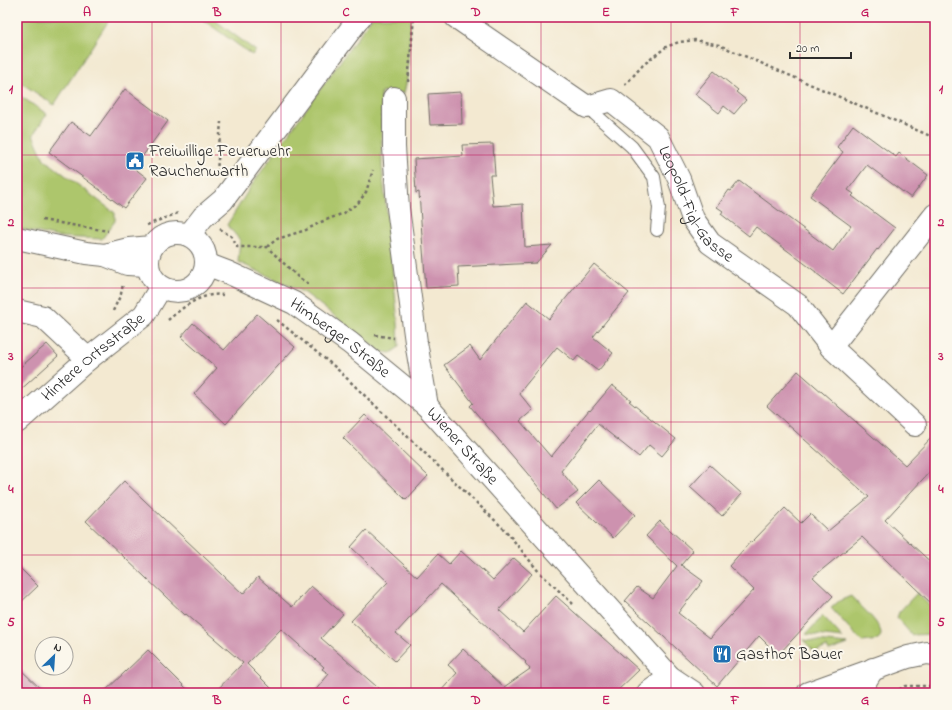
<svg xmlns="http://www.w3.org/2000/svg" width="952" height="710" font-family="'Indie Flower',sans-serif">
  <rect width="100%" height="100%" fill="#fbf7ec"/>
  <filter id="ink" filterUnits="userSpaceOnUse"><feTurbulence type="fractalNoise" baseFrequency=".025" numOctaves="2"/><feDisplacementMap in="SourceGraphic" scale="8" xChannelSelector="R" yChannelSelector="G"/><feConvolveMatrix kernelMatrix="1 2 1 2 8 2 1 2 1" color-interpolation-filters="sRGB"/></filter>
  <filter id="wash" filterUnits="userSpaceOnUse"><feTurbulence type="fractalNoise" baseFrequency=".012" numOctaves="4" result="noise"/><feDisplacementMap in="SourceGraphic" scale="16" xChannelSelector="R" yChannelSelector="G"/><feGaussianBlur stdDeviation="0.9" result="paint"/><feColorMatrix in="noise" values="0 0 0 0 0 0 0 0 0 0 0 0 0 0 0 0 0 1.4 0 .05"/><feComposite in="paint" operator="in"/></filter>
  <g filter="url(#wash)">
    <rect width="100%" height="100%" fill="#f3e9d1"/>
    <path fill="#adc66c" stroke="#6c784c" d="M17,17H111L54,105L17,80Z
      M199,17H218L216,21L256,51L252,55Z
      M372,17H411L407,80L404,93L381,92L382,167L398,323L399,347L391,353L381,352L305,293L238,262L240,240L227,225L251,186Z
      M17,94L47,114L33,135L44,159L115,213V221L102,239L58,237L17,228Z
      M917,593L935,611V634L912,635L897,618L899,612Z
      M851,596C858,604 881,623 881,634C881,636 879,638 878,640L862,642L831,608L839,601Z
      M823,616L843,638L806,634Z
      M803,640L848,644L829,651L827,647L815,652Z"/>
    <g id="blocks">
      <path fill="#cd92af" d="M714,71L738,90L736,92L746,100L734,114L724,106L719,113L695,94Z
        M125,89L168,121L134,168L147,178L124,208L49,152L71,122L91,136Z
        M461,92L462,124L430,125L428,94Z
        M853,125L896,157L899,153L928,175L911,198L867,165L848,190L854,194L852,196L895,228L878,250L877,249L843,294L816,273V272L756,227L749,236L721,214L723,211L717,207L729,190L731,191L739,181L833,251L851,226L810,196L843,152L837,147Z
        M493,144L495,175H490L493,206L523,204L525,247L552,245L536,263L458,267L459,286L426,288L422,236L419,192L416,193L414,159L463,156L462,145Z
        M594,264L629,293L593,337L613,353L598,371L578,356L574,361L557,347L519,393L533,410L520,421L551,457L589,410L590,411L612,385L631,400L629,401L676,439L662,456L649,445L639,457L598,424L561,471L578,492L556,509L527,473L470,406L473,403L444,365L470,346L480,360L527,301L549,319Z
        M257,314L295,347L226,424L194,394L217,368L181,337L193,323L224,350Z
        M47,344L58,356L17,393V370Z
        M798,371L905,465L935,434V466L885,520L935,566V607L862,537L813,577L833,596L778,655L759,636L717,686L636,611L625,601L637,587L653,598L677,566L646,536L660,521L693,551L681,565L703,581L678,613L710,638L754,590L729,566L751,541L752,542L785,508L801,523L810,514L828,531L869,497L767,406Z
        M365,415L428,476L406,500L343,438Z
        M710,465L742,494L722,516L690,487Z
        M599,480L635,515L613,538L576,503Z
        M124,481L243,594L258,577L292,607L311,586L343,614L321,638L384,693H313L329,674L322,669L324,667L281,629L247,664L276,693H214L243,663L186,614L185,615L86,521Z
        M366,530L417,577L438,554L449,564L461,551L493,580L514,558L532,574L499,610L523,632L556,596L639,670L615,693H439L457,673L448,665L463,649L504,687L530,669L525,663L526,662L441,584L396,633L410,645L395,661L351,621L388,582L351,547Z
        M17,565L38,586L17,606Z
        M148,650L191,693H103Z
        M17,666L45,693H17Z"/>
    </g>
  </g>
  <g filter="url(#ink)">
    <use href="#blocks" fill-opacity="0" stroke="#716e65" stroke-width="1"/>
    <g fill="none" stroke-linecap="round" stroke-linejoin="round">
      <defs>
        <path id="service" d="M587,107L632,147L654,177L659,208L657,230"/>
        <g id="minor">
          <path id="s1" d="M456,17L587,107L611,100L658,137L679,179L693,219L710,243L798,305L831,347L915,425"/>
          <path d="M394,98V147L398,208L416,342L427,406"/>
          <path d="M17,311L43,317L88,359"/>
          <path d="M831,347L935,215"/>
          <path id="s2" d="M17,422L88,359L144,315L161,287"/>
          <path d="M648,693L670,677"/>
          <path d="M858,693L873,669"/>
        </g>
        <g id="secondary">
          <circle cx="177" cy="262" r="29"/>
          <path d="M189,235L203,217L223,200L360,17"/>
          <path d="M17,238L86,253L105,255L127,264L148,265"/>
          <path d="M105,255L129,249L152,247"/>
          <path id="s3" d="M206,264L227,272L294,303L350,343L427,406L670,677L694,693"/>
          <path d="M808,693L908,657L927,653L935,654"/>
        </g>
      </defs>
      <use href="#service" stroke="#716e65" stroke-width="14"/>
      <use href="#minor" stroke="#716e65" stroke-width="24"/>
      <use href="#secondary" stroke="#716e65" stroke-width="24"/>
      <path stroke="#716e65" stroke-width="2.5" stroke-dasharray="3 3" stroke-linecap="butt" d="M408,82L414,17
        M625,85L643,65L666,47L679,42L695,40L719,45L935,138
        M217,172L221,122
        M42,220L108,231
        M147,225L178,213
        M220,229L232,237L237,247H267L298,277L308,284
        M267,247L277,239L306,230L321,222L344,213L359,202L366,192L373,170
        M113,311L121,294L123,284
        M168,320C183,307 202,292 223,295
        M277,320L335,367L506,531L539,572L573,604
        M375,335L394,338
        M894,693L905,686H932L935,683"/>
      <use href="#service" stroke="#fff" stroke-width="12"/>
      <use href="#minor" stroke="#fff" stroke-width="22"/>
      <use href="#secondary" stroke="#fff" stroke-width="22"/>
    </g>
  </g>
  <path fill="none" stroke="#c2185b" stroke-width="1" stroke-opacity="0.55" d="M152,17V693M281,17V693M411,17V693M541,17V693M671,17V693M800,17V693M17,155H935M17,288H935M17,422H935M17,555H935"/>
  <defs>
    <symbol id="civic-square" viewBox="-11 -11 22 22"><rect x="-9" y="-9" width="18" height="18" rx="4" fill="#1f6fb2" stroke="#fbf7ec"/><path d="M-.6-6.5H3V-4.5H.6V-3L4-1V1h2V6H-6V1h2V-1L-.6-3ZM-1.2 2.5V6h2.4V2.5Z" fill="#fff"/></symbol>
    <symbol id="restaurant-square" viewBox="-11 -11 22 22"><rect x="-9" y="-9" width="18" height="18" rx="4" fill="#1f6fb2" stroke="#fbf7ec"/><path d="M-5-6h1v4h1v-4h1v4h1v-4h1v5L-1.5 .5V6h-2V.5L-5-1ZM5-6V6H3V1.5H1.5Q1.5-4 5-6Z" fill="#fff"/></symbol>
  </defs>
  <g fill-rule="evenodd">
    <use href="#civic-square" x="124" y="150" width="22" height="22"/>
    <use href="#restaurant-square" x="711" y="643" width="22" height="22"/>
  </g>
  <g text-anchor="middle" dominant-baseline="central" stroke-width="4" stroke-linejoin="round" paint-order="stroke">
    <g font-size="17" fill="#2b2b2b" stroke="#fbf7ec" text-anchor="start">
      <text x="149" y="151">Freiwillige Feuerwehr<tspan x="149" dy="20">Rauchenwarth</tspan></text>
      <text x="736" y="654">Gasthof Bauer</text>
    </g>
    <g font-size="17" fill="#2b2b2b" stroke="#fbf7ec">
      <text stroke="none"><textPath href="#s1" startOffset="322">Leopold-Figl-Gasse</textPath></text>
      <text stroke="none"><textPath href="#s3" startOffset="154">Himberger Straße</textPath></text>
      <text stroke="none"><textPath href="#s2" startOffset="100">Hintere Ortsstraße</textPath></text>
      <text stroke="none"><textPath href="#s3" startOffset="318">Wiener Straße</textPath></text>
    </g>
  </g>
  <rect width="952" height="710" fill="none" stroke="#fbf7ec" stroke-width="44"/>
  <g transform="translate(54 656) rotate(25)"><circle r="19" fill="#fbf7ec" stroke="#a8a59f"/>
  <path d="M0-3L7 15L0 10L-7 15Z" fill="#1f6fb2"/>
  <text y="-6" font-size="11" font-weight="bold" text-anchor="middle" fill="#2b2b2b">N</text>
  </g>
  <path d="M790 52v6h61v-6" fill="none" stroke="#2b2b2b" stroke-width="2"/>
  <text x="796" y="52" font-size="12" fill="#2b2b2b" stroke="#fbf7ec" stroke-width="3" paint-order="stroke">20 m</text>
  <rect x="22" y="22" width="908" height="666" fill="none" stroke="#c2185b" stroke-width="1.5"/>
  <g font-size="13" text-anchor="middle" font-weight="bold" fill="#c2185b">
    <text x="87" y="16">A</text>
    <text x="217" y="16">B</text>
    <text x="346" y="16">C</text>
    <text x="476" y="16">D</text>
    <text x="606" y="16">E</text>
    <text x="735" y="16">F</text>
    <text x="865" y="16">G</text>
    <text x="11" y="93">1</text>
    <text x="941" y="93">1</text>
    <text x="11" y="226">2</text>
    <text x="941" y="226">2</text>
    <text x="11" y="360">3</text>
    <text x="941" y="360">3</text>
    <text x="11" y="493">4</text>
    <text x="941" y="493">4</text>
    <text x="11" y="626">5</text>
    <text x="941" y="626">5</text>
    <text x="87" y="704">A</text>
    <text x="217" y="704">B</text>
    <text x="346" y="704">C</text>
    <text x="476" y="704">D</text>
    <text x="606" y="704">E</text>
    <text x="735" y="704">F</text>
    <text x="865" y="704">G</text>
  </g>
</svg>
